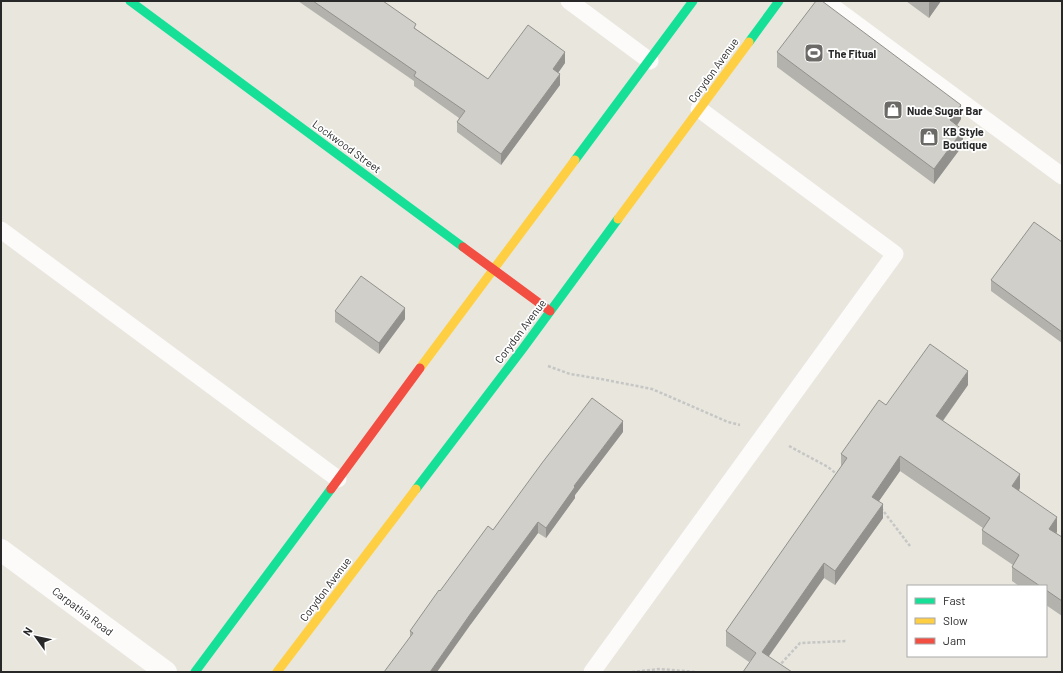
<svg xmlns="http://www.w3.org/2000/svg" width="1063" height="673" font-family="Barlow,sans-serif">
  <rect width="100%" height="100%" fill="#e8e6dd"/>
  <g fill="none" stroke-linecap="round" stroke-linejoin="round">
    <path stroke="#c6c6c5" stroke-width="2.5" stroke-dasharray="3 2" stroke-linecap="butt" d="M548,366L570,374L601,379L652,389L728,422L740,425
      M789,446L828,467L839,476
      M881,508L910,546
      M778,667L800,643L847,641
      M632,672L660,669L696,672"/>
    <path stroke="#fcfbfa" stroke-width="17" d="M569,1L650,61
      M825,1L1062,176
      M1,230L338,479
      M592,672L895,254L699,109"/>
    <path stroke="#fcfbfa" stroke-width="22" d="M1,550L166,672"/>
    <path stroke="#16e098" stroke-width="9" d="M130,1L463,247
      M749,42L779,1
      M575,160L693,1
      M416,489L524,347L618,219
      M195,672L331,489"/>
    <path stroke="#ffcf43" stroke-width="9" d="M618,219L749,42
      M420,368L575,160
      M277,672L416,489"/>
    <path stroke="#f24e42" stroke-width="9" d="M463,247L550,311
      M331,489L420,368"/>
  </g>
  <path fill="#b3b2ad" d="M298,1H383L416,29L488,79L565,63L558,73L560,85L501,165L457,132V122L459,118L414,86V81Z
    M906,1H941L929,18Z
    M777,52L961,119L957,126L963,145L934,184L777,67Z
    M1062,242V343L991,291V280Z
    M335,311L405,319L379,354L335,322Z
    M968,385L943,421L1020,488L1019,491L1057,532L1056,533L1062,537V616L1046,605V586H1019L1012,581V567L1013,565L982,544V530L983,528L900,471L879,501L883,518L835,585L824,578L749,662L726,646V631L841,467V454L886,405Z
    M623,432L575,495V498L546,538L538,533L471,624L410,637V631L440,591Z"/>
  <path fill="#92918d" d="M930,1H941L929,18V3Z
    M565,52V63L553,80V69Z
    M560,74V85L501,165V154Z
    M961,105V119L950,135V120Z
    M963,130V145L934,184V169Z
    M405,308V319L379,354V343Z
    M968,371V385L936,430V416Z
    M623,421V432L575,495V498L546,538V528L574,486Z
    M900,456V471L872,511V497Z
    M1020,474V488L1012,500V486Z
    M883,504V518L835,585V571Z
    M1057,517V532L1049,543V529Z
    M538,522V533L471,624L437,672H430L471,613Z
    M824,563V578L762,666V652Z"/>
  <path fill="#d0cfc9" stroke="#92918d" d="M313,1H383L416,24L414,28L488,79L528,25L565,52L553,69L560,74L501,154L457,122L465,111L414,76L416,72Z
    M816,1H822L961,105L950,120L963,130L934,169L777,52Z
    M1034,222L1062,242V332L991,280Z
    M361,276L405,308L379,343L335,311Z
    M930,344L968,371L936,416L1020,474L1012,486L1057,517L1049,529L1062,537V601L1046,590V586H1040L1012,567L1019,555L982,530L990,518L900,456L872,497L883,504L835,571L824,563L762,652L792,672H743L756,653L726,631L847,458L841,454L879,400L886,405Z
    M592,398L623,421L574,486L575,487L546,528L538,522L471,613L430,672H384L413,633L410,631L439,590L440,591L488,526L493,530L542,463Z"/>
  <defs>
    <symbol id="stadium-square" viewBox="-11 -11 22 22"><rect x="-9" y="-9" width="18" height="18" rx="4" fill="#6b6a67" stroke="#fff"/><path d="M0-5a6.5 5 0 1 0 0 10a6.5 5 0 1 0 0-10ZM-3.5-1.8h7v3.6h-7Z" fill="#fff"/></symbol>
    <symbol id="shop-square" viewBox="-11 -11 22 22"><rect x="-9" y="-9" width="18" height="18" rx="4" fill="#6b6a67" stroke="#fff"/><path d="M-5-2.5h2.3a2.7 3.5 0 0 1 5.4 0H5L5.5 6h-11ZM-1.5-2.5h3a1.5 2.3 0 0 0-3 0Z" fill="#fff"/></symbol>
  </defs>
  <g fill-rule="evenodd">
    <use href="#stadium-square" x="803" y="42" width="22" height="22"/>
    <use href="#shop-square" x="882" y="99" width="22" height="22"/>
    <use href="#shop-square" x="918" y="126" width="22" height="22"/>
  </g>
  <g text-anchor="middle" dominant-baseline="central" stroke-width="3.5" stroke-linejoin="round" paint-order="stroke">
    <g font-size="11" font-weight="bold" fill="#282828" stroke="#fff" text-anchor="start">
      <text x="828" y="53">The Fitual</text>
      <text x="907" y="110">Nude Sugar Bar</text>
      <text x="943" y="131">KB Style<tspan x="943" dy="13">Boutique</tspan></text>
    </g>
    <g font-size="11" fill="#282828" stroke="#fff">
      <text transform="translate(713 70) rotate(-54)">Corydon Avenue</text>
      <text transform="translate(347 146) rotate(36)">Lockwood Street</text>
      <text transform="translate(520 331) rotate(-53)">Corydon Avenue</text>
      <text transform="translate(325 589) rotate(-53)">Corydon Avenue</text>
      <text transform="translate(83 611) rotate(37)">Carpathia Road</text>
    </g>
  </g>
  <rect width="1063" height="673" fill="none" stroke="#282828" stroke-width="4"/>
  <rect x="907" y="585" width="140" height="72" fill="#ffffff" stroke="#a9a9a9"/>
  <rect x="915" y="598" width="20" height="6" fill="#16e098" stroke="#a9a9a9"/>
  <text x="943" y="605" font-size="12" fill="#282828">Fast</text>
  <rect x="915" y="618" width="20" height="6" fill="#ffcf43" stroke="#a9a9a9"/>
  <text x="943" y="625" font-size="12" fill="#282828">Slow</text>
  <rect x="915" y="638" width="20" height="6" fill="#f24e42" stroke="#a9a9a9"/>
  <text x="943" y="645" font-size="12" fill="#282828">Jam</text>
  <g transform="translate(36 637) rotate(303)" stroke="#ffffff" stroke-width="3" paint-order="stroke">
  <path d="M0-3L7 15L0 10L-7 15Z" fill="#282828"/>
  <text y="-6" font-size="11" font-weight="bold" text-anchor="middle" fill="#282828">N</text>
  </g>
</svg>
